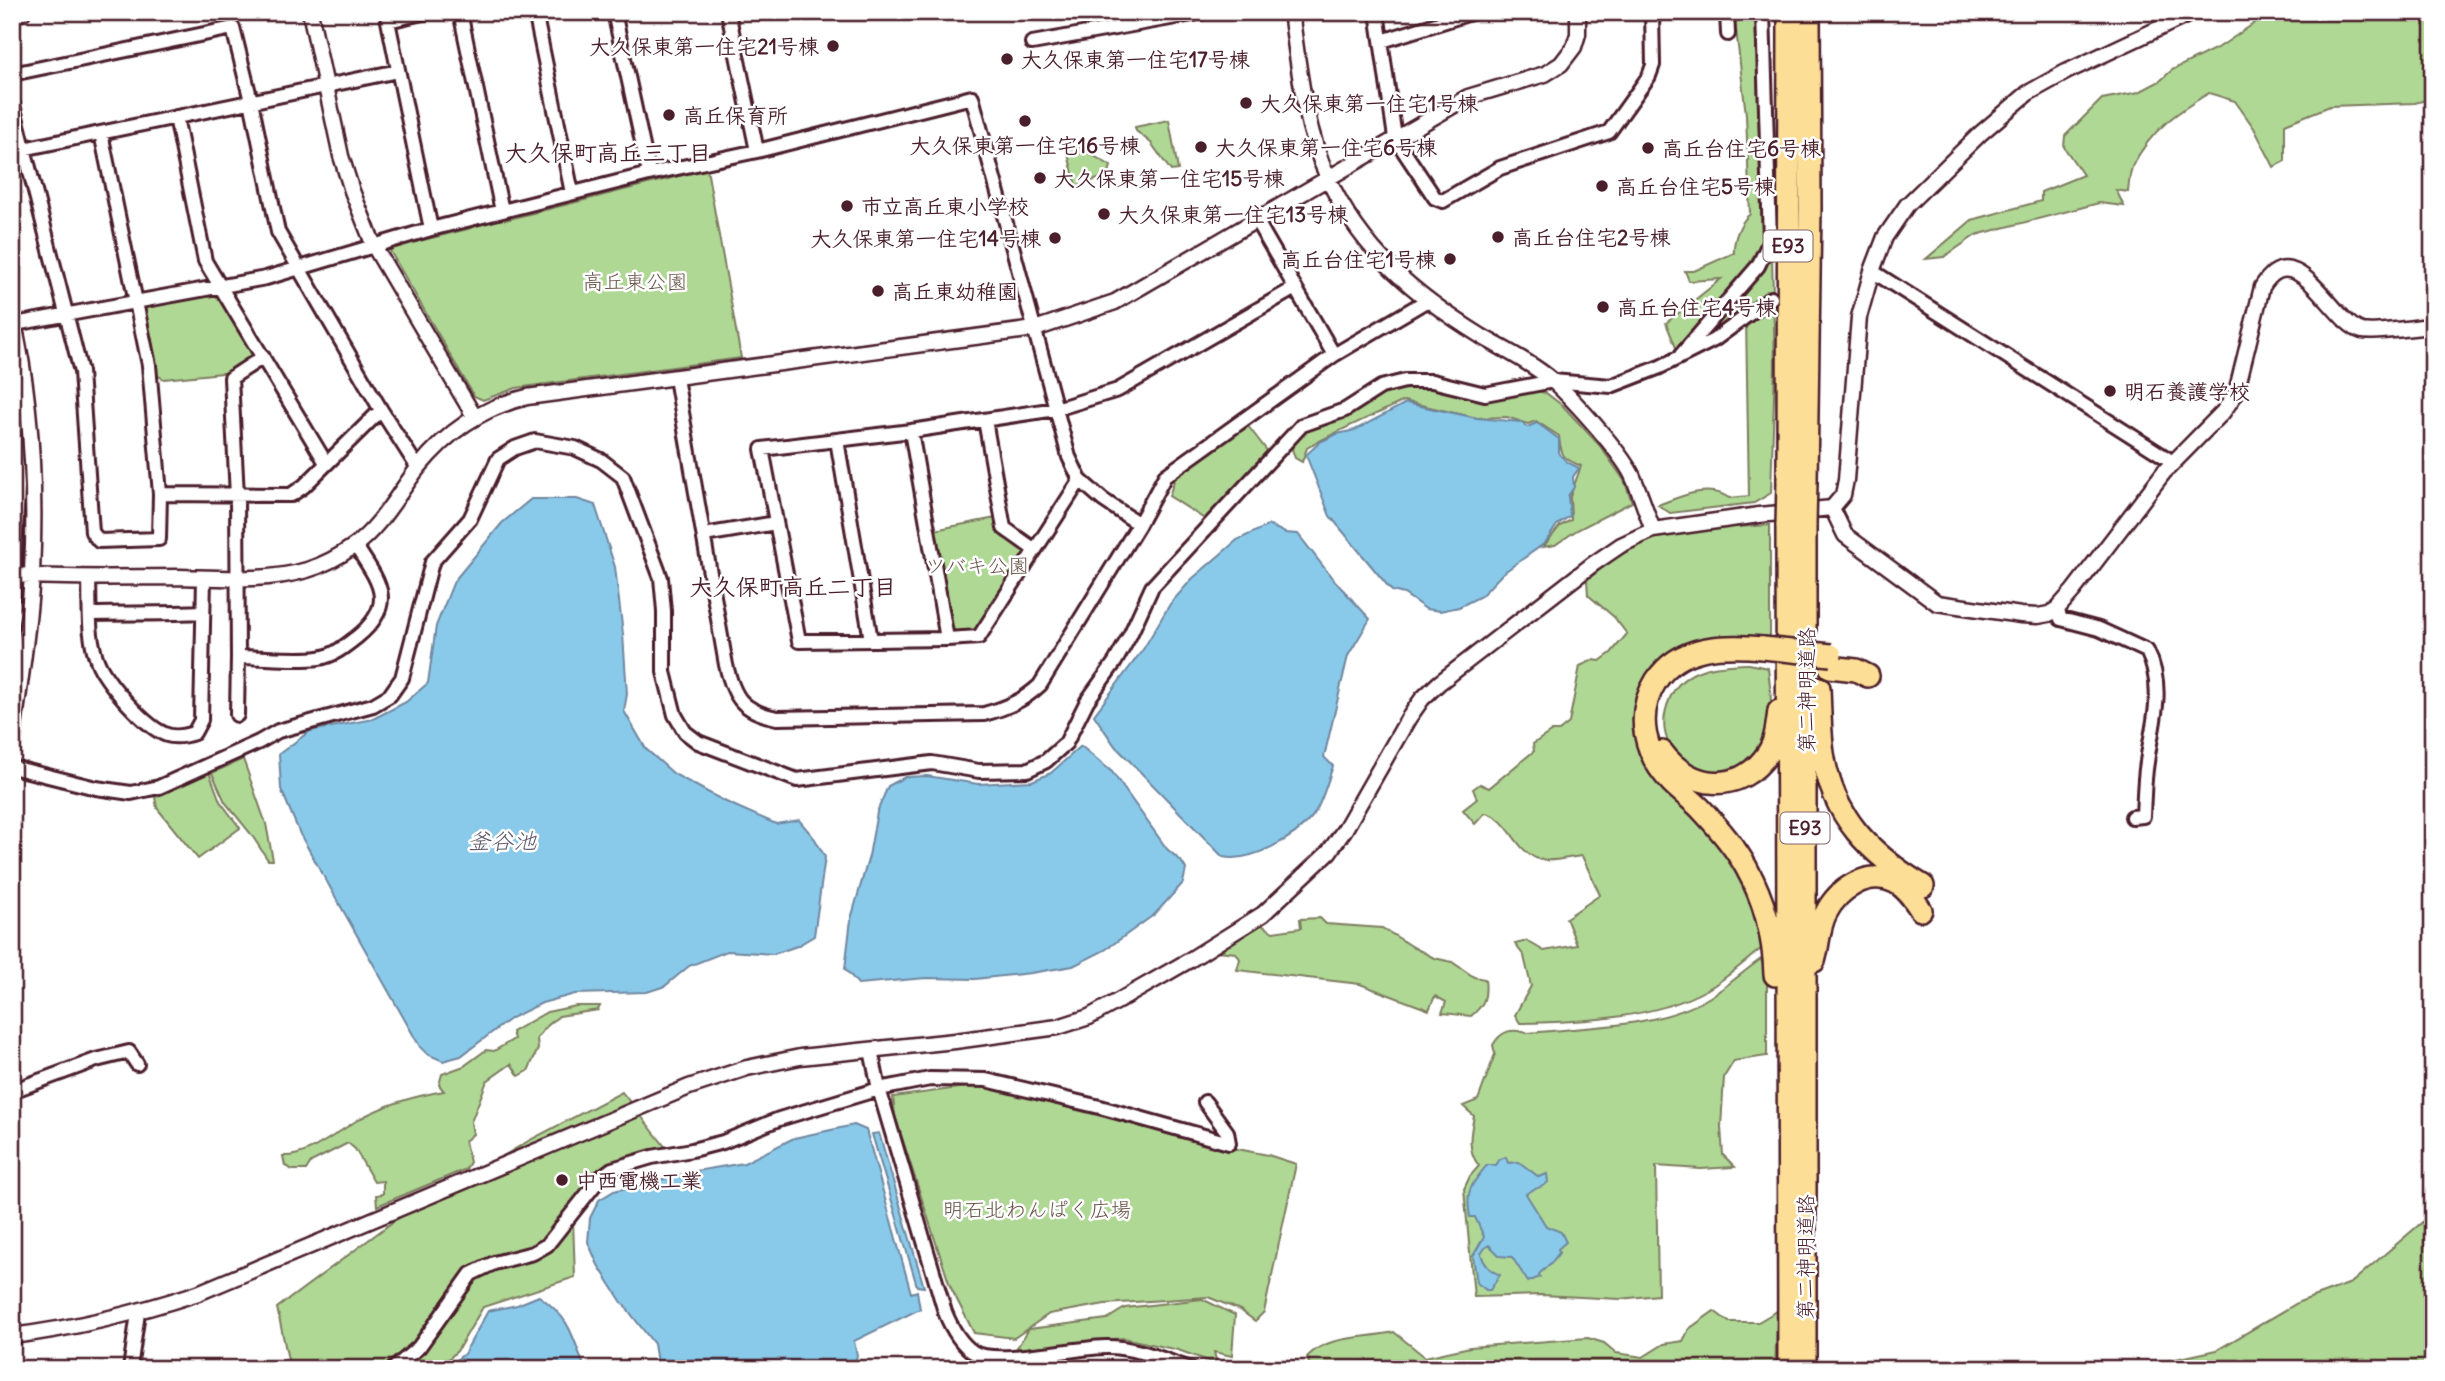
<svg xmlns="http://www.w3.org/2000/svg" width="2445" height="1381" font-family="Delius,'Klee One',sans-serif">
  <rect width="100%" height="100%" fill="#fff"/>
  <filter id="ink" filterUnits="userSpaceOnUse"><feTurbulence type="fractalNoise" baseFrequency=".0143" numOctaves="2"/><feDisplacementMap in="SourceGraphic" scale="14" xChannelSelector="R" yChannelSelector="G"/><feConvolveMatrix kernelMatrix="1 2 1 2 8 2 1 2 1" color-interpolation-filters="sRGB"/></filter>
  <g filter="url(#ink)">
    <path fill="#b0d895" stroke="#7d7c60" stroke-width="2" d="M1734,12H1755L1762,228L1765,238L1756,260L1677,350L1666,323L1721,279L1689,281L1685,271H1694L1734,253C1733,240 1740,222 1750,214L1746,115Z
      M2275,12H2433V98L2415,103L2330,106L2285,124V161L2274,167L2254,128L2235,101L2209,93C2176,113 2152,129 2133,165C2129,173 2129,184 2128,192L2116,190L2124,206L2099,203L1976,235L1944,257L1926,259L1972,220L2041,201V192L2083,175L2064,147L2065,136L2102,99L2139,92L2160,81L2172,70L2221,46L2262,18Z
      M1169,120L1178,170L1171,171L1151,143L1136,131L1135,127Z
      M1077,146L1111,166L1108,176L1076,186L1067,150Z
      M707,169L741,358L516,388L483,400L474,396L390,251L394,247L468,229L503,216L505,220Z
      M1772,257L1775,364L1771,493L1754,503L1670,513L1658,505C1679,497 1709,483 1729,498L1749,496L1746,319L1694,345Z
      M216,294L221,298L255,353V359L232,372L164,379L157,375L143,308Z
      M1416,383L1498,398L1536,391L1546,393L1563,406L1600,446L1624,480L1632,502L1577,530L1555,545L1543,547L1560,526L1571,520L1570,497L1581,466C1562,458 1561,456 1559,436L1536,421L1528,424L1507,417L1477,418L1404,401C1371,417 1338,430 1307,448L1302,462L1295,458L1292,449L1295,441L1303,433L1390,388Z
      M1248,426L1268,452L1250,477L1206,520L1169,496L1175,478Z
      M996,518L1002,537L1024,548L1026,554L978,632L957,635L952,629L934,530Z
      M1770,525V639L1716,641L1640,698L1633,718L1640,749L1717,837L1740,875L1766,945C1747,959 1727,979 1706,990C1654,1019 1578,1022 1520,1023L1515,1015L1531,986L1524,956L1515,944L1527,941L1544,951L1577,945L1566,918L1600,895L1582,856C1569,857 1549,863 1538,859C1515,851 1509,817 1485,813L1475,824L1463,810L1477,799L1473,789L1480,784L1489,788L1534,751L1533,744L1552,731H1559L1569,723L1580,666L1593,660L1600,661L1611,653L1627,634L1614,617L1588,595L1587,580C1607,563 1631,546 1656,538C1692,526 1733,528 1770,525Z
      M1749,664L1768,668C1770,686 1773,708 1769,727C1750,807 1638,771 1670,698C1684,666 1719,665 1749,664Z
      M243,759L266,824L273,860H268L251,834L225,802L212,773Z
      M209,772L220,801L240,828L198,859L157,808L155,797Z
      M1320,918L1326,924L1382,928L1415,948L1434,958L1452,962L1474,977L1485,979C1487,996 1485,1005 1471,1016L1442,1013L1446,1002L1435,996L1429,1010L1360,984L1237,970L1240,959L1236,953L1218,951L1260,924L1273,932L1301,928L1300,919Z
      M1761,959L1767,979V1056L1734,1061L1724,1077L1721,1127L1723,1155L1735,1167L1701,1169L1656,1166L1658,1295L1620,1299L1541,1295L1474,1297L1464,1189L1470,1176L1479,1166C1467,1151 1470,1135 1474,1116L1463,1106L1478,1100L1495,1054L1493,1045C1501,1031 1511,1028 1527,1033C1583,1027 1661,1028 1710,997C1728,986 1744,971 1761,959Z
      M576,1006H600L598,1010L559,1016L546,1027L537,1038L538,1049L528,1071L519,1076L511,1064L487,1081L471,1122L473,1134L465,1141L470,1162L466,1169L377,1206L376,1195L383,1194V1181L374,1182L355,1149L348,1143L311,1162L306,1170H293L285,1166L283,1156C307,1158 340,1130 361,1118C387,1104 415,1096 444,1091L439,1085L442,1074L464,1066L486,1050L494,1051L514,1039L512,1032L547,1012Z
      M980,1085L1202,1142L1268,1155L1296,1164L1264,1312L1255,1321L1240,1310L1208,1297L1105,1304L1049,1314L1014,1338L974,1333L950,1286L895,1116L893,1097Z
      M622,1092L667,1149L599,1178L573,1220L575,1277L483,1307L457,1351L438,1369H290L277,1308L394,1221L530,1140Z
      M2433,1213V1369H2130L2217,1350L2299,1302L2351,1283Z
      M1202,1299L1235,1315L1232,1356L1214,1352L1217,1364L1178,1350L1124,1338L1016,1349L1029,1329L1107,1319L1125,1308Z
      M1714,1311L1729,1322H1758L1777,1311L1775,1369H1399L1376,1360L1327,1366H1310L1307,1357C1328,1334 1365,1339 1394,1332L1425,1357L1470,1347L1588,1338L1604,1343L1616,1353L1643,1357L1664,1344L1683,1341L1689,1329Z"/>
    <path fill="#89caea" stroke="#70869e" stroke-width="2" d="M1406,403L1477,418L1521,422L1527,427L1537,423L1559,439V454L1567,462L1579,468L1573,477L1574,487L1568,496L1570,516L1557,525L1545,543L1503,573L1481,596L1459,607L1440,611L1426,609L1404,594L1392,591L1330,516L1306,455L1320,442L1337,434L1355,430Z
      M531,499H577L595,505L615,567L623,634L627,694L624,711L646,749L674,774L726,802L776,824L799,820L815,839L825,857L814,936L797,946L774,954L727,951L689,966L665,986L647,992L575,994L542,1003L511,1018L461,1056L443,1061L427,1054L420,1047L300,834L281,789L279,754L310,731L373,719L406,702L428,683L436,626L454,581L502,523Z
      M1269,525L1285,533L1298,534L1333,579L1370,619L1348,656L1324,757L1333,766C1328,780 1321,806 1312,817C1295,838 1250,863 1223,857L1115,746L1094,715L1144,648L1170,604L1192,579L1237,540Z
      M1081,746L1112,772L1167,849L1181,861L1186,869L1183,883L1155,914L1105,950L1073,966L1031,973L975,979L926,978L858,984L845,969L851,919L869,856L877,812L888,786L905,777L927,776L978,784L1032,781L1051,773Z
      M854,1125L866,1130L911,1293L917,1291L920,1309L854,1341L857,1355L854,1369H658L654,1344L621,1301L598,1265L588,1242L590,1218L599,1200L614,1191L696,1171L744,1163L794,1138Z
      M879,1133L924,1287L917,1286L872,1134Z
      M1506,1157L1508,1163L1519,1162L1539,1177L1547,1174L1548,1182C1543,1189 1533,1187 1526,1194L1546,1226L1561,1232L1566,1242L1558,1249L1559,1253L1551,1263L1539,1274L1540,1277L1528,1282L1512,1257L1500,1256L1489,1245L1485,1248L1481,1254C1484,1265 1490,1271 1500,1275L1490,1290H1486L1477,1283L1473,1256L1484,1237L1475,1217H1470C1465,1190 1471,1185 1487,1165H1496L1500,1159Z
      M539,1296C570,1318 572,1334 585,1369H444L464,1354L488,1311L517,1305Z"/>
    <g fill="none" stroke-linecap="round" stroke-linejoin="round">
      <defs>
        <path id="minor" d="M427,12L388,21L431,229
          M460,12L502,211
          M535,12L572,193
          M614,12L649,174
          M728,12L757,151
          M1377,12L1395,138L1435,198L1443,201L1500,168L1609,132L1649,76L1653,65L1652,12
          M1727,12L1728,34
          M1382,41L1474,12
          M1032,43L1204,12
          M12,74L233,28L251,101L278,232L381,410L418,468
          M12,101L81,372L92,532L99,541L159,539L160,494
          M176,117L205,261L326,463
          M101,133L149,365L160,494L291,495L304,486L381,410
          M23,149L398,71
          M1256,220L1334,355
          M1872,271L2173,462
          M15,324L266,278L431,229L649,174L757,151L972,97L1069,457L1080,480L1103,500L1139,524
          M1681,355L1758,266L1770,241L1763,12
          M263,357L231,378L237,496L238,657C264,657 293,661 319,658C334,656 345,646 357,637C398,603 379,582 355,545
          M676,378L726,665C734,698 742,711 777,718L984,714C1006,708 1023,701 1040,685L1139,524L1165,476L1334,355L1426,301
          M985,420L1004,528L1035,550
          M911,431L947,639L799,641L762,449L911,431L1056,409L1118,390L1295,288
          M837,440L871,640
          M704,535L776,523
          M89,578C90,605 87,639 99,665C109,685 146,728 167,735C176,738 185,736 194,733L201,720L204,578
          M2057,609L2061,619L2099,629L2147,651C2166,689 2152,723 2147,762C2144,780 2144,798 2143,816L2132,817
          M90,614C128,613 165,614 203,612
          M947,639L979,637L1080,480
          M237,715L238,657
          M12,767L96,788L131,793L159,787L259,742L278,731L373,705L390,695L402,678L432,562L470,519L498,459L515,448L535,441L575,448L601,460L623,477L661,578L664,611V672L675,715L685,732L698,742L797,780L932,763L979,771L1027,770L1046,761L1066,743L1087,701L1115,662L1130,635L1152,587L1302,425L1345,410L1381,387L1405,381H1432L1485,394L1553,381L1611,386L1660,367L1714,340L1771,298
          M871,1050L879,1089L945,1312C951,1327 960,1343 973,1352C995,1366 1078,1347 1107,1347C1136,1347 1164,1360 1191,1369
          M12,1091L96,1060L129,1052L137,1064
          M130,1369L138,1313
          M393,1369L419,1347L471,1274L494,1263L533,1253L547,1245L600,1178L612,1169L652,1157L692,1150L723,1142L779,1119L879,1089L930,1079L986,1080L1100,1107L1229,1143L1227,1132L1205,1102"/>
        <path id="tertiary" d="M310,12L341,156L352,191L374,246L474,416
          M1291,12C1299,68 1304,126 1328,178C1361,251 1415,295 1481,336C1505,350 1532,363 1553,381C1574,400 1620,451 1632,475C1640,492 1646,512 1653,530
          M12,14L23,12
          M12,315C32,399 36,488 32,574C29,630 19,687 12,743
          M12,411L17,487L12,596
          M1832,508L1845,535L1937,603L2021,615L2038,616L2049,614L2057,609L2073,591L2164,472L2223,412L2236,393L2262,287C2296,232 2332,323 2362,331C2375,334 2417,327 2433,326
          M14,575C69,579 124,577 179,577C221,578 266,582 307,570C324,565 340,556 354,546C382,525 397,495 418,468C447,432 481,408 527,397L1035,329L1115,302L1468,97L1545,74L1561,64L1574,47L1578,34V12
          M12,1336C77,1328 137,1313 198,1293L689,1087L747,1068L800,1057L955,1041L1058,1027L1089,1017L1120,1000L1188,961L1263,914L1329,852L1345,829L1408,719L1422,699L1439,683L1593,564L1621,545L1653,530L1759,515L1832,508L1843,495L1846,480L1859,317L1872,271L1885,237L1907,205L1981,133L2028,93L2066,72L2194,12"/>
        <path id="motorway" d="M1788,481L1789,12
          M1806,481L1810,208L1809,12
          M1787,525L1789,1369
          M1805,525V1369
          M1763,648C1724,645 1680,644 1656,681C1634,716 1645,755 1672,783C1681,792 1691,799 1700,808C1717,826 1734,845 1746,867C1765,901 1774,937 1775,975
          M1830,667L1856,670L1868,676
          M1819,688C1820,709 1820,732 1823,753C1832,817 1870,854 1923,886
          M1662,752C1690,790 1740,795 1768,753C1776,741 1777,725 1779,711
          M1814,961C1819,945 1818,928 1826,913C1838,889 1868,869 1895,882C1907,888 1914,900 1921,910"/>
      </defs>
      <use href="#minor" stroke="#4a1f2b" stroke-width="18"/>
      <use href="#tertiary" stroke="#4a1f2b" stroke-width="19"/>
      <use href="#motorway" stroke="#4a1f2b" stroke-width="26"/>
      <use href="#minor" stroke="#fff" stroke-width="12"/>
      <use href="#tertiary" stroke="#fff" stroke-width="14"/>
      <use href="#motorway" stroke="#fdde96" stroke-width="21"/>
      <defs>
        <path id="motorway-bridge" d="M1787,525L1788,481
          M1805,525L1806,481
          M1763,648L1831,655"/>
      </defs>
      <use href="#motorway-bridge" stroke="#4a1f2b" stroke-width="26" stroke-linecap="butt"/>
      <use href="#motorway-bridge" stroke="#fdde96" stroke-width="21"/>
    </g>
  </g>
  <g fill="#4a1f2b" stroke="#fff" stroke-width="2.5">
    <circle cx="833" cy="46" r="7"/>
    <circle cx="1007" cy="59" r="7"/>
    <circle cx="1246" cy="103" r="7"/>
    <circle cx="669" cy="115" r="7"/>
    <circle cx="1025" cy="121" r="7"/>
    <circle cx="1201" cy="147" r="7"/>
    <circle cx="1648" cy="148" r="7"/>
    <circle cx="1040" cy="178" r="7"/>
    <circle cx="1602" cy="186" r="7"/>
    <circle cx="847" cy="206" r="7"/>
    <circle cx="1104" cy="214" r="7"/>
    <circle cx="1498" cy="237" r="7"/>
    <circle cx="1055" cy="238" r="7"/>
    <circle cx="1450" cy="259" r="7"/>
    <circle cx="878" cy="291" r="7"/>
    <circle cx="1603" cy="307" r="7"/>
    <circle cx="2110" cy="391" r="7"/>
    <circle cx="562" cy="1180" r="7"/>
  </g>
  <g text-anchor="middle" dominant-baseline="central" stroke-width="5" stroke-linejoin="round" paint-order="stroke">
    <g fill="#fff" stroke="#80626b" stroke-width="2">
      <rect x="1763.5" y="230.5" width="49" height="31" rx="5"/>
      <rect x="1780.5" y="812.5" width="49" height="31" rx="5"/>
    </g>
    <g font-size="19" font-weight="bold" fill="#4a1f2b">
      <text x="1788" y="246">E93</text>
      <text x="1805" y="828">E93</text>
    </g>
    <g font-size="21" font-weight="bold" fill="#4a1f2b" stroke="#fff" text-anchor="start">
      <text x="819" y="46" text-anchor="end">大久保東第一住宅21号棟</text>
      <text x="1021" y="59">大久保東第一住宅17号棟</text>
      <text x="1260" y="103">大久保東第一住宅1号棟</text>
      <text x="683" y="115">高丘保育所</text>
      <text x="1025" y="145" text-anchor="middle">大久保東第一住宅16号棟</text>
      <text x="1215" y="147">大久保東第一住宅6号棟</text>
      <text x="1662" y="148">高丘台住宅6号棟</text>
      <text x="1054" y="178">大久保東第一住宅15号棟</text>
      <text x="1616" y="186">高丘台住宅5号棟</text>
      <text x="861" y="206">市立高丘東小学校</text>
      <text x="1118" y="214">大久保東第一住宅13号棟</text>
      <text x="1512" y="237">高丘台住宅2号棟</text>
      <text x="1041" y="238" text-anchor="end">大久保東第一住宅14号棟</text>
      <text x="1436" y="259" text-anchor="end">高丘台住宅1号棟</text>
      <text x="892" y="291">高丘東幼稚園</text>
      <text x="1617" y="307">高丘台住宅4号棟</text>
      <text x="2124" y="391">明石養護学校</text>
      <text x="576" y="1180">中西電機工業</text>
    </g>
    <g font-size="21" fill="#69564b" stroke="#fff">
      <text x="635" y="281">高丘東公園</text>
      <text x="977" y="565">ツバキ公園</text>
      <text x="1037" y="1209">明石北わんぱく広場</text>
    </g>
    <g font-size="21" fill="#4a1f2b" stroke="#fff">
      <text transform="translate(1806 690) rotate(-90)">第二神明道路</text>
      <text transform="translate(1805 1257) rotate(-90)">第二神明道路</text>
    </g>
    <g font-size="23" font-weight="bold" fill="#4a1f2b" stroke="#fff">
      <text x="608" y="152">大久保町高丘三丁目</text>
      <text x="793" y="586">大久保町高丘二丁目</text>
    </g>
    <g font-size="23" font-style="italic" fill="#605b6e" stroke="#fff">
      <text x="502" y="840">釜谷池</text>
    </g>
  </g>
  <rect width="2445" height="1381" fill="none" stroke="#fff" stroke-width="42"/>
  <rect x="21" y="21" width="2403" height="1339" fill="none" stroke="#4a1f2b" stroke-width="2.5" filter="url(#ink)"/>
</svg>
